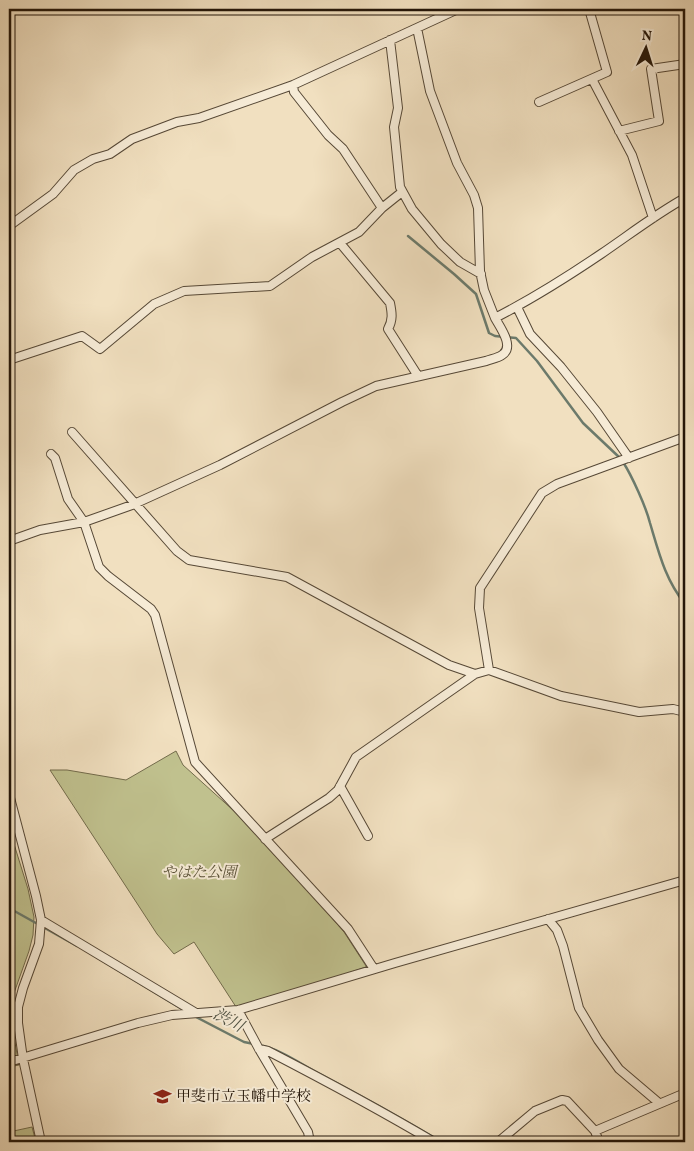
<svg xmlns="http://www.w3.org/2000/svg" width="694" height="1151" font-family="Vollkorn,'Noto Serif JP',serif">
  <rect width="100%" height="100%" fill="#f1e0c0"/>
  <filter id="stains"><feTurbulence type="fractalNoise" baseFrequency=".004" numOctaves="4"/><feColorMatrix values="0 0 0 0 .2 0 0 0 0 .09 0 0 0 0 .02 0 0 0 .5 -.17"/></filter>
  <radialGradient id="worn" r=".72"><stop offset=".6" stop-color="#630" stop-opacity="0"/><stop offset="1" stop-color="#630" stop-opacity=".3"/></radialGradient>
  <path fill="#c0c18e" stroke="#726b4b" d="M176,751L183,765L265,839L344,932L366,966L372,965L238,1010L194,942L174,954L157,934L50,770H67L126,780Z
    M9,828L28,889L34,917L33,935L29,951L14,993L12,1026L19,1065L9,1067Z
    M32,1127L36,1142H9V1132Z"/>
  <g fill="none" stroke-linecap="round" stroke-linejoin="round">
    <path stroke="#6c7a6b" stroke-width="2.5" d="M408,236L454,274L476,294L489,333L495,336L516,338L537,361L583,423L620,458
      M623,462C632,476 646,507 650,523C659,553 665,579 685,604
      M9,908L77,946
      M93,955L187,1012
      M194,1016L244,1042L254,1044
      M259,1045C280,1049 299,1063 318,1073C360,1095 401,1118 442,1142"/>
    <defs>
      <path id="minor" d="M417,28L430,91L457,163L474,195L478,208L480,271L484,290L495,318C532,299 567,277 601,254C629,235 656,214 685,198
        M390,40L398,108L394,127L400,187L412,209L441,244L460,262L481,274
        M592,79L632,155L653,218
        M293,85L294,92L328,135L343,149L382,208
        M539,102L607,72L589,9
        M619,131L659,121L651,69L685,64
        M9,226L53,194L74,170L93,159L110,154L132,139L177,122L199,118L293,85L458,9
        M340,243L390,303C392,313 393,320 388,329L418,376
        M517,307L530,334L561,367L597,412L629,458
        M9,358L12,359L82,336L100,349L154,304L184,291L270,286L312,257L359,232L382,208L402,192
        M72,432L177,551L189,560L287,577L449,665L475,674
        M51,454L55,458L68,499L84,522L99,567L108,576L151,609L155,615L195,762L348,929L374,969
        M9,541L40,530L84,522L132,505L220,465L342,402L376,386L486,361C491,359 498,358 502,355C515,347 500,327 495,318
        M489,670L479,608L480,588L542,493L557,484L685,437
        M340,786L368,836
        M9,794L36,896L41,920L39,944L23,988L18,1007V1023L23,1059L41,1142
        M265,839L329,798L338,790L356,757L475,674L489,670L561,696L639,712L673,709L685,712
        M548,919L557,930L563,946L579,1008L598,1040L619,1069L659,1103
        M41,920L196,1013
        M238,1010L259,1049L308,1132L310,1142
        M259,1049L268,1051C324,1080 380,1110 434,1142
        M9,1062L138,1023L172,1015L238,1010L395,963L685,880
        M595,1131L685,1093
        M498,1142L535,1111L562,1100L567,1101L595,1131L599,1142"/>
    </defs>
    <use href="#minor" stroke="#564836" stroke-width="10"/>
    <use href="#minor" stroke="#f6ebd6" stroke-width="8"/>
  </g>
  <defs>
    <symbol id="school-bare" viewBox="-9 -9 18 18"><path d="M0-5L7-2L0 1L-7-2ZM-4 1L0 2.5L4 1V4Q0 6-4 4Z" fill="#8f2418" stroke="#f6ebd6" stroke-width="2.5" paint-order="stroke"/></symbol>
  </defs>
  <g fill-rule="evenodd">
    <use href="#school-bare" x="150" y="1084" width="25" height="25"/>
  </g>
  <g text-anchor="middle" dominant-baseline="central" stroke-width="4" stroke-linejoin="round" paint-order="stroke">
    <g font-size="15" font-style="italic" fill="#5a5137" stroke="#f6ebd6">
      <text x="199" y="873">やはた公園</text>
    </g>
    <g font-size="15" fill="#231508" stroke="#f6ebd6" text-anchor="start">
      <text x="176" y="1097">甲斐市立玉幡中学校</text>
    </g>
    <g font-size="16" font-style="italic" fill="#4d5042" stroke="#f6ebd6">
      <text transform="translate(228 1021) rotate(28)">渋川</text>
    </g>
  </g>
  <rect width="694" height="1151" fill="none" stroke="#f1e0c0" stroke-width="30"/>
  <rect x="10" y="10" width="674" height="1131" fill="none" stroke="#231508" stroke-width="2.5"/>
  <rect x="15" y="15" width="664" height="1121" fill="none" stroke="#231508"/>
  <g transform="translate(646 48) rotate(4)" stroke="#f6ebd6" stroke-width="4" paint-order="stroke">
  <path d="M0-4L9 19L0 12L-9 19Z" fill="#231508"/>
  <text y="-8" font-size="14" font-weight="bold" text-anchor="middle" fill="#231508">N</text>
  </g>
  <rect width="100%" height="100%" filter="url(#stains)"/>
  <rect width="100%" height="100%" fill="url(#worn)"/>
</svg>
